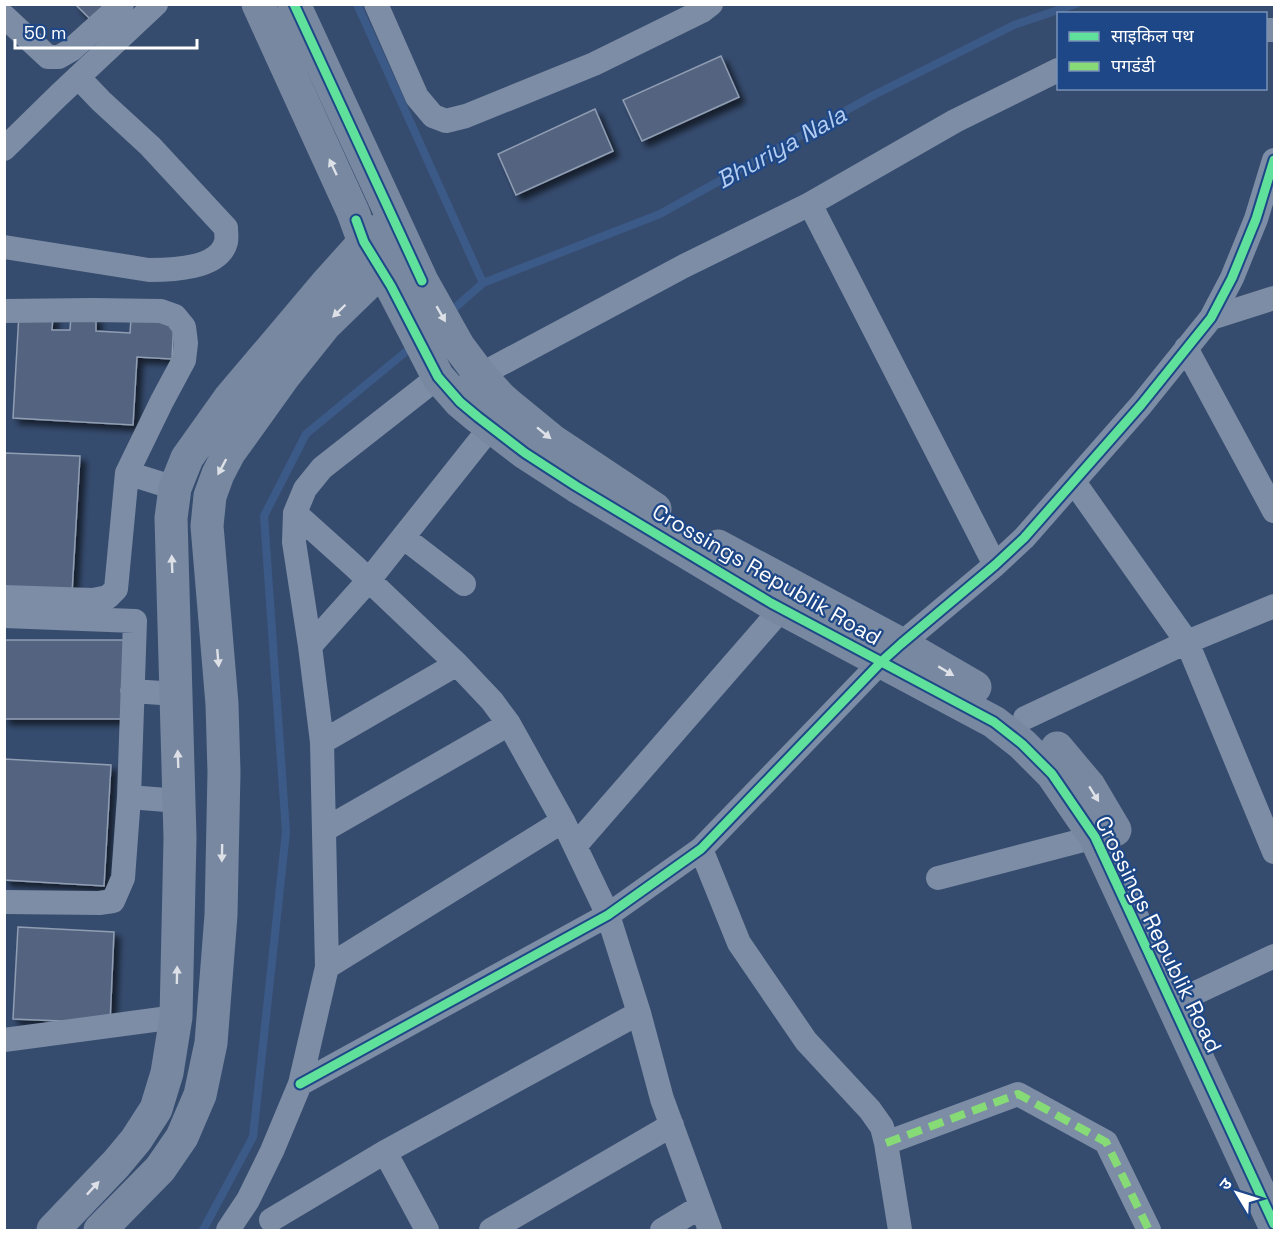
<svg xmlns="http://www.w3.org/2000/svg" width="1279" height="1235" font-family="'Space Grotesk','Noto Sans Devanagari',sans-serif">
  <defs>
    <filter id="shadow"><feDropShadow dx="5.5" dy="5.5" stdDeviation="3" flood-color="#0009"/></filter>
  </defs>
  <rect width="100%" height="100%" fill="#364c6f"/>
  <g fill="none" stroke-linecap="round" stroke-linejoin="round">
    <path stroke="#3c5a88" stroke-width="8" d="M357,4L483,283
      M449,313L483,283L660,214L874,95L1014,25L1076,4
      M203,1230L253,1137L286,832L264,516L306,434L414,345"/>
  </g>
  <path fill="#526480" stroke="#909db2" stroke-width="1.5" filter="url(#shadow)" d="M75,4H106L91,20Z
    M721,56L739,97L642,141L623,100Z
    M595,109L613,151L516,195L498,154Z
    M19,313L53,315L52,330H70L71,316L96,317V331L130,333L131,319L174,321L172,359L137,357L133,425L13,418Z
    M4,453L80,456L72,593L4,590Z
    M4,640H126L125,719H4Z
    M4,759L111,765L104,886L4,880Z
    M18,927L114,932L110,1023L13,1019Z"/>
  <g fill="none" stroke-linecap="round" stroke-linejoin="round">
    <path stroke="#7d8da5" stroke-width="24" d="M376,4L417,97L433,116L446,121L466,116L594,64L702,11L711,4
      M4,16L48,57H59L71,50L122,4
      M1266,30H1274
      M4,149L59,95L156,4
      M810,204L995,565
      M4,247L149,270C171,270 219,269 226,242C227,238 226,232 226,228L150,146L101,101L78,77
      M4,311L93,310L161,311L175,316L184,327L186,343L184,360L162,401L127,473L116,589L108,597L93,600L4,597
      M1211,318L1274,298
      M1186,348L1274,511
      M468,384L480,375L684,266L810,204L955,121L1058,70
      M127,473L175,488
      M1074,482L1187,642L1274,852
      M295,513L354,566L457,664L492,701L509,724L563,821L608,915L639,1013L662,1099L710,1230
      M403,537L464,584
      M4,616L135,621L129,797L123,878L113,901L99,903L4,902
      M310,646L369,580L501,414
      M132,691L176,694
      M1025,718L1187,642L1274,606
      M322,742L457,664
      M129,797L179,801
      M324,830L509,724
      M575,846L791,598
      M701,849L739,943L806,1041L870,1110L882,1127L886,1143L900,1230
      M938,878L1095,837
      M327,967L563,821
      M1191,995L1274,956
      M4,1040L176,1017
      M300,1084L608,915L701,849L881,662L901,644L995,565L1024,538L1141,405L1211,318L1232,278L1256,219L1274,160
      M886,1143L1018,1094L1106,1142L1149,1230
      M385,1152L427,1230
      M271,1220L385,1152L639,1013
      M228,1230L248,1200L272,1151L300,1084L327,967L322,742L310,646L294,542L295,513L305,489L322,468L438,377
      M491,1230L672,1125
      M662,1230L700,1207"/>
    <path stroke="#7788a0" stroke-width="33" d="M258,4L353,212L364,242L391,286L438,377L460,402L478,417L525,453L576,486L771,603L994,722L1022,744L1052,774L1095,837L1274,1224
      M294,4L422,281L459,347L480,375L500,397L509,405L553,441L655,509
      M718,546L901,644L975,687
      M1057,748L1089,786L1115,830
      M53,1230L116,1164L136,1140L156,1109L167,1073L176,1017L180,838L171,518L175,488L187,458L229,399L328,282L364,242L380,230
      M100,1230L160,1169L182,1137L200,1095L211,1043L221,915L224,772L222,704L207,526L210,496L218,474L229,453L285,375L325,325L396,256"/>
    <path stroke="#86db77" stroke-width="8" stroke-dasharray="15 8" stroke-linecap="butt" d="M886,1143L1018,1094L1106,1142L1149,1230"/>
    <defs>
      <path id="cycleway" d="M294,4L422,281
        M356,220L364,242L391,286L438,377L460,402L478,417L525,453L576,486L771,603L994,722L1022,744L1052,774L1095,837L1274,1224
        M300,1084L608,915L701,849L881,662L901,644L995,565L1024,538L1141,405L1211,318L1232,278L1256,219L1274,160"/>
    </defs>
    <use href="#cycleway" stroke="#1e4787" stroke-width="13"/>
    <use href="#cycleway" stroke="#60e19b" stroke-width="9"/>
  </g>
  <defs><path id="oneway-solid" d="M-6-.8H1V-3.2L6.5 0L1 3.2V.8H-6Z" transform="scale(1.5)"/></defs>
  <g fill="#dde1e7">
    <use href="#oneway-solid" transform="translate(333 167) rotate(-115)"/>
    <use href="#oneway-solid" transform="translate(339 311) rotate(136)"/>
    <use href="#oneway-solid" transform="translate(441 314) rotate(60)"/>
    <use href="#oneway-solid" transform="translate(544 433) rotate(39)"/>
    <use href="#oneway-solid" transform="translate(222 467) rotate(118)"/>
    <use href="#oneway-solid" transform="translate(172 564) rotate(-92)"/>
    <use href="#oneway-solid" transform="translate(218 658) rotate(85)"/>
    <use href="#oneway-solid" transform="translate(946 671) rotate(31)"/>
    <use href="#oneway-solid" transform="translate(178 759) rotate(-92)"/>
    <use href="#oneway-solid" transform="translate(1094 794) rotate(58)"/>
    <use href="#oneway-solid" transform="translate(222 853) rotate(91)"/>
    <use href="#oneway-solid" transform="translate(177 975) rotate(-89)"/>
    <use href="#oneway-solid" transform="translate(93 1188) rotate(-47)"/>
  </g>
  <g text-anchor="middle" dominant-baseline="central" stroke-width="4.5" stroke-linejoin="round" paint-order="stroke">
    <g font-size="22" fill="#fff" stroke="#1e4787">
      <text transform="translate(767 574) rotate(30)">Crossings Republik Road</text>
      <text transform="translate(1159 934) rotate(64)">Crossings Republik Road</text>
    </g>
    <g font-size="24" font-style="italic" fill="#b2ccf2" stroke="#1e4787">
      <text transform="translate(781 147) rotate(-29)">Bhuriya Nala</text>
    </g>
  </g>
  <rect width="1279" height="1235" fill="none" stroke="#ffffff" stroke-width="12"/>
  <rect x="1057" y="12" width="210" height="78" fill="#1e4787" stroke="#7891b7" stroke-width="1.5"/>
  <rect x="1069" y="32" width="30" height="9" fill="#60e19b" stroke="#7891b7" stroke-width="1.5"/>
  <text x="1111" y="42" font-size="18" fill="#ffffff">साइकिल पथ</text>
  <rect x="1069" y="62" width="30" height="9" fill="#86db77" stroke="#7891b7" stroke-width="1.5"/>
  <text x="1111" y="72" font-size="18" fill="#ffffff">पगडंडी</text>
  <g transform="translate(1237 1193) rotate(308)" stroke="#1e4787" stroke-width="4.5" paint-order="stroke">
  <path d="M0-4.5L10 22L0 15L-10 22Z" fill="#ffffff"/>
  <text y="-9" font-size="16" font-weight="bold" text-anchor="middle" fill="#ffffff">उ</text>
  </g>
  <path d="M15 39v9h182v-9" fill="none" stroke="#ffffff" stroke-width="3"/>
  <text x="24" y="39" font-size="18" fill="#ffffff" stroke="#1e4787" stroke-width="4.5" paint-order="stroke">50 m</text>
</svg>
